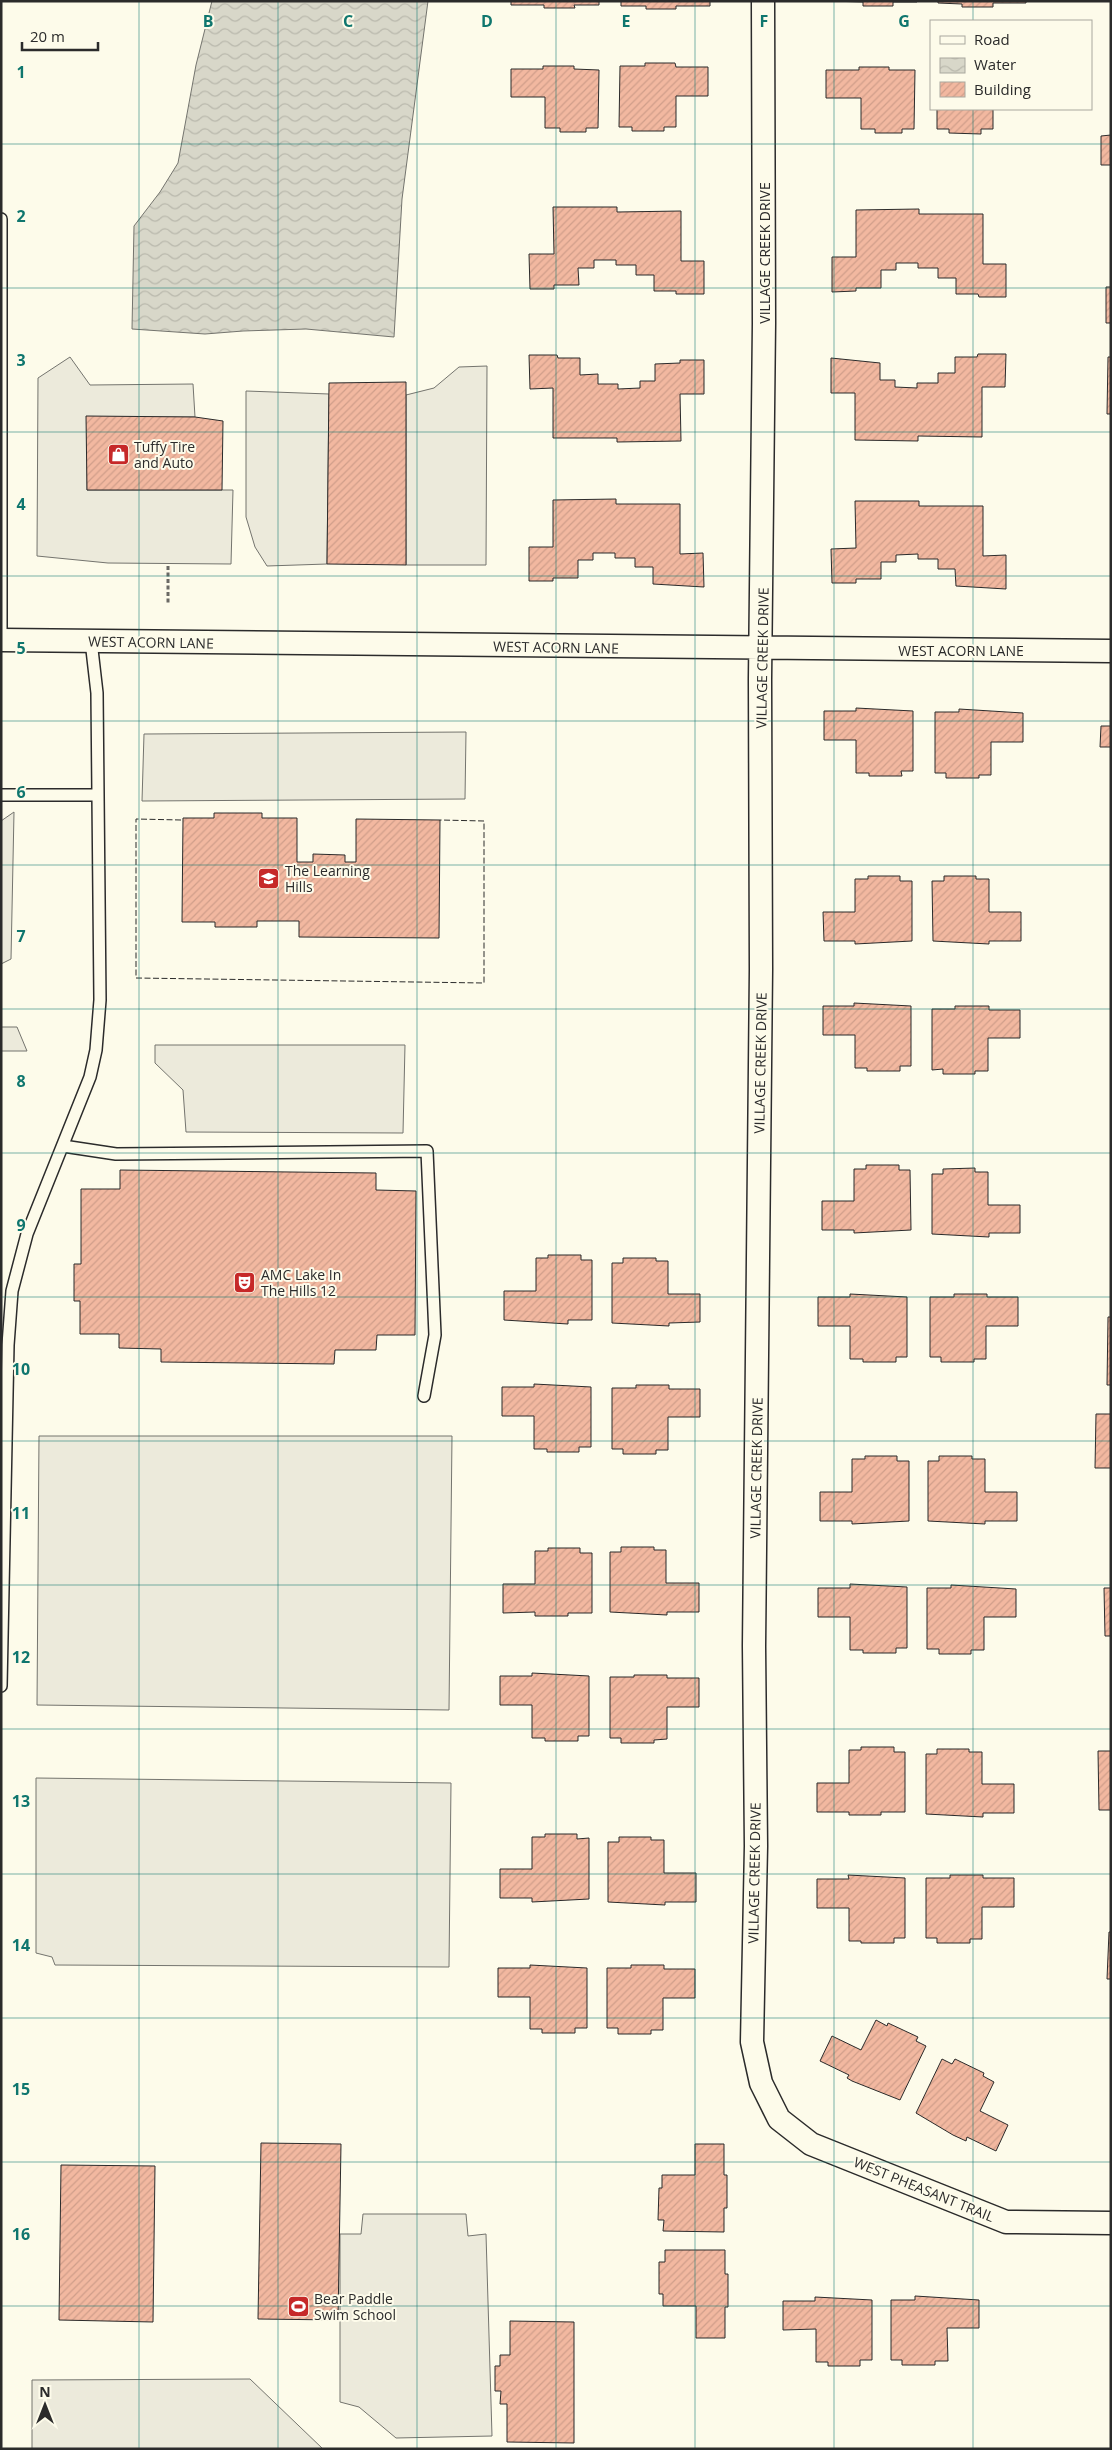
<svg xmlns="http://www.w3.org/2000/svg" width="1112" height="2450" font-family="'Open Sans',sans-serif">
  <defs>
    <pattern id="water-waves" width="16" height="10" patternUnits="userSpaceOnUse" patternTransform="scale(1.25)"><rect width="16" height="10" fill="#d8d7c9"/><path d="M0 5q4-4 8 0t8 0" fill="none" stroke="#bab9ad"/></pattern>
    <pattern id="building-hatch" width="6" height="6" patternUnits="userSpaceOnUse" patternTransform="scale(1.25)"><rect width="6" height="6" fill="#f2b8a0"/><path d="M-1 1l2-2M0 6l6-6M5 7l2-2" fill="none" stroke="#d09e8a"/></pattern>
  </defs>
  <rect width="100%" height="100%" fill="#fdfbea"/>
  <path fill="#eceadb" stroke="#74746e" d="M70,357L90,385L193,384L195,417H87V490H233L231,564L108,563L37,556L38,378Z
    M487,366L486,565H406V395L434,388L459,367Z
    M246,391L329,394L327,564L267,566L255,547L246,517Z
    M466,732L465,799L142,801L144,734Z
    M14,812L11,959L1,964V821Z
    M1,1027H17L27,1051H1Z
    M155,1045H405L403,1133L186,1132L183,1090L155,1063Z
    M39,1436H452L449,1710L37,1705Z
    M36,1778L451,1783L449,1967L55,1965L52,1957L36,1953Z
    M363,2214H466L468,2236L486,2234L492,2436L396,2438L359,2407L340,2402V2234H361Z
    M250,2379L323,2449H32V2380Z"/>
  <path fill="url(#water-waves)" stroke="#74746e" d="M212,1H428L402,199L394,337L306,329L243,331L205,334L132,329L134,226L160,192L178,163L196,65Z"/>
  <path fill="url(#building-hatch)" stroke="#2b2b2b" d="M511,1H599V5H574L575,8H544V5H511Z
    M621,1H710V6H676V9H646V6H621Z
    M829,1H917V2H893V6H863V2Z
    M938,1H1026V3H993V7H962V4L938,3Z
    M645,63H675L676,67H708V96H676V127H664V131H632V127H619L620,66H645Z
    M543,66H574V69L599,70L598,128H586V132H560V128H545V97H511V69H543Z
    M859,67H889V70H915L914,129H902V133H875V129H861V98H826V70H859Z
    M937,109H993V129H981V134L949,133V129H937Z
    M1111,135V165H1101V136Z
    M553,207H617V212L681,211V261H704V294H676V291H654V275H636V265H616V260H594V268H578L579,285H554V289H530L529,254H554Z
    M919,209V214H983V264H1006V297H979L978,294H956V278H938V268H918V263H896V270H881V288H856V291L832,292V257H856V210Z
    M1106,287H1111V323H1106Z
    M978,354H1006L1005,387H982V437L918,436V441L855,440V393H831V358L880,363V380H895V387L917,388V383H938V373H955V357H977Z
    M529,355H557L558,358H580V375L598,374V384H618V389L640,388V381H655V364L680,363V360H704V394H680L681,441L617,442V438H553V388L530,389Z
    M1108,357H1111V414H1107Z
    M406,382V565L327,564L329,383Z
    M86,416L195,417L223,421L222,490H87Z
    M616,499V504H680V554L703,553L704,587L653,584V567H635V558H615V553H593V560H578V578H553V581H529V547H553V500Z
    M855,501H919V506H983V556L1006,555V589L956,586L955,569H938V559H918V554L896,555V562H881V579H856V583H832L831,549L856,548Z
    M856,708L913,711V771H901L902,776H869V773H856V740H824V711H856Z
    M959,709L1023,713V742H991V775H979V778H946V773H935V712H959Z
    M1101,726H1111V747H1100Z
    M214,813H262V818H297V862H313V854L345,855V862H356V819L440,820L439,938L299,937V921H257V927H215V922H182L183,818H214Z
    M868,876H900V881H912V941L855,944V941H824L823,912H855V879H868Z
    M944,876H976V879H989V912H1021V941H989V944L933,941L932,881H944Z
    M854,1003L911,1006V1066H900V1071H867V1068H855V1035H823V1006H854Z
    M955,1006H989V1010H1020V1038H988V1071H975V1074H943V1069L932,1070V1009H955Z
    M866,1165H899V1170H910L911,1230L854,1233V1230H822V1201H854V1169H866Z
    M975,1168V1172H988V1205H1020V1233H989V1237L932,1234V1174H943V1169Z
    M120,1170L376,1173V1190L416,1191L415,1335H377L376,1350H335L334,1364L161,1362V1349L119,1348V1334H80V1301H74V1264H81V1189H120Z
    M548,1255H581V1260H592V1320H568V1324L504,1320V1291H536V1258H548Z
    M623,1258H656V1261H668V1294H700V1322L669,1323V1326L612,1323V1263H623Z
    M850,1294L907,1297V1357H896V1362H863V1359H850V1326H818V1297H850Z
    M954,1294H987V1297H1018V1326H986V1359H974V1362H941V1357H930V1297H954Z
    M1108,1317H1111V1385H1107Z
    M534,1384L591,1387V1447H579V1452H547V1449H534V1416H502V1387H534Z
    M636,1385H669V1389H700V1417H668V1450H656V1454H623V1449H612V1388H636Z
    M1096,1414H1111V1468H1095Z
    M865,1456H897V1461H909V1521L852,1524V1521H820V1492H852V1459H865Z
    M939,1456H972V1459H985V1492H1017V1521H985V1524L928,1521V1461H939Z
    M621,1547H654V1550H666V1583H699V1612H667V1615L610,1612V1552H621Z
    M548,1548H580V1553H592V1613H568V1616H535V1612L503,1613V1584H535V1551H548Z
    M850,1584L907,1587V1648H896V1653H863V1650H850V1617H818V1588H850Z
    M951,1585L1016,1589V1617H984V1650H971V1654H939V1649H927V1588H951Z
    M1104,1588H1111V1636H1105Z
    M532,1673L589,1676V1736H578V1741H545V1738H532V1705H500V1676H532Z
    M634,1675H667V1678H699V1707H667V1739L654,1740V1743H621V1738H610V1677H634Z
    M861,1747H894V1752H905V1812H881V1815H849V1812H817V1783H849V1750H861Z
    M937,1749H969V1752H982V1784H1014V1813H983V1817L926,1814V1754H937Z
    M1098,1751H1111V1810H1099Z
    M545,1834H577V1839L589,1838V1899L532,1902V1898H500V1869H532V1837H545Z
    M619,1837H651V1840H664V1873H696V1902H665V1905L608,1902V1842H619Z
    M848,1875L905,1878V1938H894V1943H861V1941H849V1908H817V1879H849Z
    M950,1875H983V1878H1014V1907H982V1939H970V1943H937V1938H926V1878H950Z
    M1109,1932H1111V1979H1107Z
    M530,1965L587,1968V2028H575V2033H542V2029H530V1997H498V1968H530Z
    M631,1965H664V1969H695V1998H663V2030H651V2034H618V2028H607V1968H631Z
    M876,2020L887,2026L888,2023L918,2037L916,2041L926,2046L900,2100L852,2081L847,2078L849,2075L820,2061L832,2036L861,2050Z
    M942,2059L952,2064L955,2059L984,2073L983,2076L994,2082L980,2111L1008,2125L996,2151L967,2137L966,2141L953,2135L916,2113Z
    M261,2143L341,2144L338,2320L258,2319Z
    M695,2144H724V2175H727V2208H724V2232L663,2231L664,2220H658L659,2188H662V2175H695Z
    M61,2165L155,2166L153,2322L59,2320Z
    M665,2250H725V2274H728V2307H725V2338H696V2306H663V2294H659V2262H665Z
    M915,2296L979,2300V2328H947L948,2361H935V2365H902V2360H891V2300H915Z
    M815,2297L872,2300V2360H860V2366H828V2362H816V2329L783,2330V2301H815Z
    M510,2321L574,2322V2443L507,2442V2404H500L501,2391H495V2366H500V2355H510Z"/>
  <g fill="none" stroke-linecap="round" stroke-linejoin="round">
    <defs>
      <path id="lane" d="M1,219V640
        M1,795H96
        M63,1146L116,1154L427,1151L435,1335L424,1396
        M1,1686L8,1345L12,1291L27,1234L90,1077L96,1050L100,1000L97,693L91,641"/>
      <path id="street" d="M763,1L764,323L760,679L761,969L754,1646L756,1846L752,2042L761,2083L779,2119L811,2144L1006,2222L1111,2223
        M1,640L1111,651"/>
    </defs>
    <use href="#lane" stroke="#2b2b2b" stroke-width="14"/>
    <use href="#street" stroke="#2b2b2b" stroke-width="25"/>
    <path stroke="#6a6964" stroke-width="3" stroke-dasharray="4 2.5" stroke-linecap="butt" d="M168,566V605"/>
    <use href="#lane" stroke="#fdfbea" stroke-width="11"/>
    <use href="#street" stroke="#fdfbea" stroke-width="22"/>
    <path stroke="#2b2b2b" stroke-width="1" stroke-dasharray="6 2.5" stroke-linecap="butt" d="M181,820L136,819V978L484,983V821L440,820"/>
  </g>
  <path fill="none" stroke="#0f766e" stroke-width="1" stroke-opacity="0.55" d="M139,1V2449M278,1V2449M417,1V2449M556,1V2449M695,1V2449M834,1V2449M973,1V21M973,109V2449M1,144H1111M1,288H1111M1,432H1111M1,576H1111M1,721H1111M1,865H1111M1,1009H1111M1,1153H1111M1,1297H1111M1,1441H1111M1,1585H1111M1,1729H1111M1,1874H1111M1,2018H1111M1,2162H1111M1,2306H1111"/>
  <defs>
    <symbol id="shop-square" viewBox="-11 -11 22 22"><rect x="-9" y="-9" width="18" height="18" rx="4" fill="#c62828" stroke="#fdfbea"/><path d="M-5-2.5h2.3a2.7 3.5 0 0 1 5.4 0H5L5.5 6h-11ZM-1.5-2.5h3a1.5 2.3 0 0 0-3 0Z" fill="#fff"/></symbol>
    <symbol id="school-square" viewBox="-11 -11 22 22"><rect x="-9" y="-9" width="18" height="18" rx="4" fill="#c62828" stroke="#fdfbea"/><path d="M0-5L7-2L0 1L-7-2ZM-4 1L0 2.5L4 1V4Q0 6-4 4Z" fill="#fff"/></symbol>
    <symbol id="theatre-square" viewBox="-11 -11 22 22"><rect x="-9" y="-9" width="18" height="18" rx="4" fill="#c62828" stroke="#fdfbea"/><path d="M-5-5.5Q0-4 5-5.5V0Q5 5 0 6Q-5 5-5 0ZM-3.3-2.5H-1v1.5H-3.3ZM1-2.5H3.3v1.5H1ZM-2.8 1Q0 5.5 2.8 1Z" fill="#fff"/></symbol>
    <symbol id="stadium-square" viewBox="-11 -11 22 22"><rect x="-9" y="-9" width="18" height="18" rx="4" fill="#c62828" stroke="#fdfbea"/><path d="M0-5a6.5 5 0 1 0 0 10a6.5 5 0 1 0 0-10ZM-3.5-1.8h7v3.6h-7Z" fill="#fff"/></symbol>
  </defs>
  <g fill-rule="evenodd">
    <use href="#shop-square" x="106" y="442" width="25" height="25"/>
    <use href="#school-square" x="256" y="866" width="25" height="25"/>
    <use href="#theatre-square" x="232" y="1270" width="25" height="25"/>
    <use href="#stadium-square" x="286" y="2294" width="25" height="25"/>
  </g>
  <g text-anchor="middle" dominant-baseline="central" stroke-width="4" stroke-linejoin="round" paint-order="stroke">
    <g font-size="14" fill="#2b2b2b" stroke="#fdfbea">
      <text transform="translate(764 253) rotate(-90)">VILLAGE CREEK DRIVE</text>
      <text transform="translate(151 642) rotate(1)">WEST ACORN LANE</text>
      <text transform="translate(556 647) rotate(1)">WEST ACORN LANE</text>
      <text x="961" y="650">WEST ACORN LANE</text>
      <text transform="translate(762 658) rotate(-89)">VILLAGE CREEK DRIVE</text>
      <text transform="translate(760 1063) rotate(-89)">VILLAGE CREEK DRIVE</text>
      <text transform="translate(756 1468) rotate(-89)">VILLAGE CREEK DRIVE</text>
      <text transform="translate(754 1873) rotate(-89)">VILLAGE CREEK DRIVE</text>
      <text transform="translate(924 2189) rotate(22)">WEST PHEASANT TRAIL</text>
    </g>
    <g font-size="14" fill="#2b2b2b" stroke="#fdfbea" text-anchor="start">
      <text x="134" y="446">Tuffy Tire<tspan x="134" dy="16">and Auto</tspan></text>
      <text x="285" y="870">The Learning<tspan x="285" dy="16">Hills</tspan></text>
      <text x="261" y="1274">AMC Lake In<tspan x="261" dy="16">The Hills 12</tspan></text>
      <text x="314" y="2298">Bear Paddle<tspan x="314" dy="16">Swim School</tspan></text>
    </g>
  </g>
  <g font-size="16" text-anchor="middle" font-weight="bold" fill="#0f766e" stroke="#fdfbea" stroke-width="4" stroke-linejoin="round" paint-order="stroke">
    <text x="208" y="27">B</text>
    <text x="348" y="27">C</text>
    <text x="487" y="27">D</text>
    <text x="626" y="27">E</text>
    <text x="764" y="27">F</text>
    <text x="904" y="27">G</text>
    <text x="21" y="78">1</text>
    <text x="21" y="222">2</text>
    <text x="21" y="366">3</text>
    <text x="21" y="510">4</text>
    <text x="21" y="654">5</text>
    <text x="21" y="798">6</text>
    <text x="21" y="942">7</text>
    <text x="21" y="1087">8</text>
    <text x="21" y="1231">9</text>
    <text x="21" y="1375">10</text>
    <text x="21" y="1519">11</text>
    <text x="21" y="1663">12</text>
    <text x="21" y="1807">13</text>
    <text x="21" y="1951">14</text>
    <text x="21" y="2095">15</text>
    <text x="21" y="2240">16</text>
  </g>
  <rect width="1112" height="2450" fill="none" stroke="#2b2b2b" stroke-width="5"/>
  <rect x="930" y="20" width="162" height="90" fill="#fdfbea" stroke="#a9a89e"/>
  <rect x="940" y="36" width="25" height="8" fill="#fdfbea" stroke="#a9a89e"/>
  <text x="974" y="45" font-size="15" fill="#2b2b2b">Road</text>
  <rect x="940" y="58" width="25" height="15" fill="url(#water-waves)" stroke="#a9a89e"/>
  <text x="974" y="70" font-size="15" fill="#2b2b2b">Water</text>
  <rect x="940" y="82" width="25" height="15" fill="url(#building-hatch)" stroke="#a9a89e"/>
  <text x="974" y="95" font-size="15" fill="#2b2b2b">Building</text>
  <g transform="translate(45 2405)" stroke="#fdfbea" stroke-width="4" paint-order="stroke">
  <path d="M0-4L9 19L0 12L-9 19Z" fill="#2b2b2b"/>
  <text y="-8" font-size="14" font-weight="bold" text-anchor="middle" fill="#2b2b2b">N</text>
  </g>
  <path d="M22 42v8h76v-8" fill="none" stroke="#2b2b2b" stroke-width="2.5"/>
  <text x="30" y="42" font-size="15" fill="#2b2b2b" stroke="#fdfbea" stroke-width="4" paint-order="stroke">20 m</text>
</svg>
